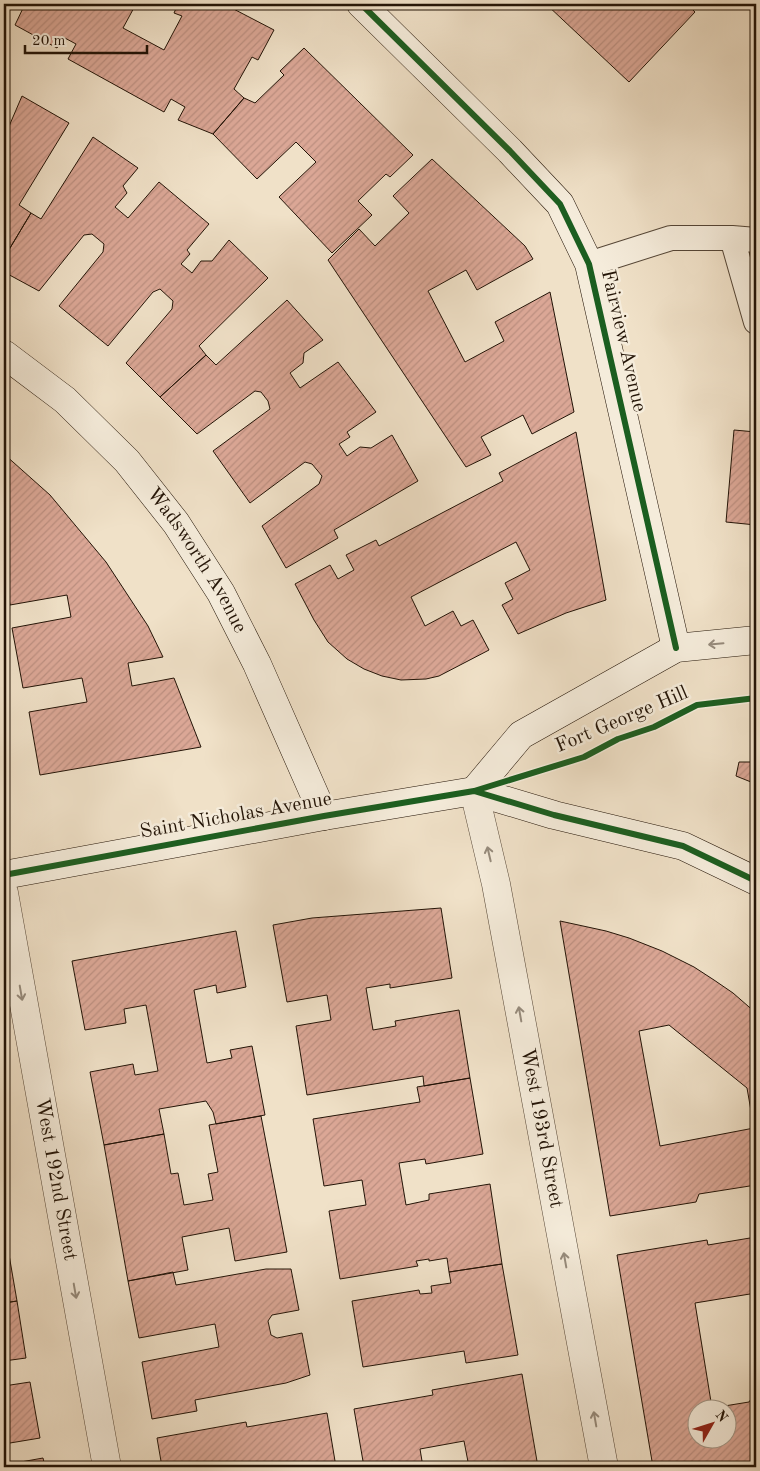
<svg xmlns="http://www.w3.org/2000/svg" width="760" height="1471" font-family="'Old Standard TT',serif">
  <defs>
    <pattern id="building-hatch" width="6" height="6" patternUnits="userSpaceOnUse" patternTransform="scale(1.25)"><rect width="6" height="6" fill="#dba796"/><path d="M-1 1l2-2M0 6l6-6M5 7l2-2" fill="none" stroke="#bc8f80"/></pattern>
  </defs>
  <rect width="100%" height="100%" fill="#f0e1c8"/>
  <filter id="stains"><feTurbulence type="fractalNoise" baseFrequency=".004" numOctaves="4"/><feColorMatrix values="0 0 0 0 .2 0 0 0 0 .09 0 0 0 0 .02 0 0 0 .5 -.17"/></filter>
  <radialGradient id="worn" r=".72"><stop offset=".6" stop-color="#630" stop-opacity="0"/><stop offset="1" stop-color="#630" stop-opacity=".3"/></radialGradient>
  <path fill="url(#building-hatch)" stroke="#231407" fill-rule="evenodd" d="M25,4H136L123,28L164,50L182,16L174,13L178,4H224L274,30L258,60L252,57L234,89L244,98L213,134L178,120L185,107L171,99L164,112L68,59L76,44L63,37L57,48L15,25Z
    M546,4H687L695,12L629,82Z
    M304,48L413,155L390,177L386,174L358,201L372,215L332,253L279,197L316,162L296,142L257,179L213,134L244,98L255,103L284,75L280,71Z
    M22,96L69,123L19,205L31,213L4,258V130L7,131Z
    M93,137L138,168L123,186L127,193L115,207L128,218L159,182L209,224L187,250L190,254L181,264L192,273L201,261H212L229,240L268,278L199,346L206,355L160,397L126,363L172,309L173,301L160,289L153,292L108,346L59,306L103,252L104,244L92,234L84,235L39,291L4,272V258L31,213L41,219Z
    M432,159L525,246L533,259L477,290L466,270L428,291L465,362L504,341L495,322L550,292L574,412L532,434L523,415L481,437L491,455L466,467L328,260L359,229L375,246L409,213L393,196Z
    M287,300L323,340L304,353L303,363L290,373L300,388L338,362L376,412L347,432L350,437L339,444L347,456L360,447L371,448L392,435L418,481L334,530L338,538L286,568L262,526L319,484L322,476L312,464L305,462L250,503L213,451L270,409L268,401L261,392L255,391L197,434L160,397L206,355L216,365Z
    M734,430L756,432V525L726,522Z
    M576,432L606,600L566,613L518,634L502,605L513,599L505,583L530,570L516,542L411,597L425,626L453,611L461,626L473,620L489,650L439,676L426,679L401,680L382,676L364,669L347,659L328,642L314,620L295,584L330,565L338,579L354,570L346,555L376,540L379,546L503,481L499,473Z
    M4,454L50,495L106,562L148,626L163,657L128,663L132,686L174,678L201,747L40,775L29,712L87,702L82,678L23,688L12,628L71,617L67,595L10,605L4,569Z
    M739,762H756V784L736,776Z
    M441,908L452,978L390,988V984L366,988L373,1030L396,1026L395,1021L459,1010L470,1078L424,1086L423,1076L307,1095L296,1026L331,1020L327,995L287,1002L273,925L312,918Z
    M560,921L606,931L629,938L662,951L694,967L714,980L733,993L756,1013V1185L699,1194L696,1202L610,1216ZM669,1025L747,1088L754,1128L660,1146L639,1031Z
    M236,931L246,987L217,993L216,985L194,990L207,1063L232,1058L230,1050L252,1046L265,1115L216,1124L213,1112L206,1101L159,1109L164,1134L104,1145L90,1072L133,1064L135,1075L158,1071L146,1005L124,1009L126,1023L85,1030L72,961Z
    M470,1078L483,1154L426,1164L425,1159L399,1163L406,1205L429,1200V1194L490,1184L502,1264L449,1272L447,1258L429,1261V1259L416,1261L418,1266L340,1279L329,1211L366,1205L362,1180L324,1186L313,1119L420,1102L417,1087Z
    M261,1116L287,1252L235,1261L229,1228L182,1237L188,1270L128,1281L104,1145L164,1134L171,1174L178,1173L184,1205L213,1200L208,1174L218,1172L209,1125Z
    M756,1237V1293L695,1303L712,1408L749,1402L756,1392V1467H653L617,1255L707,1240L708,1245ZM698,1408H728V1438H698Z
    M7,1243L17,1301L4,1303V1244Z
    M502,1264L518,1355L466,1363L464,1351L363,1367L352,1301L419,1290L420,1294L432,1293L431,1286L451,1283L449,1272Z
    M266,1269H291L299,1310L272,1315L268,1321L271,1335L277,1338L302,1333L310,1375L286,1383L195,1400L197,1411L152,1419L142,1362L219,1347L215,1324L139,1338L128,1281L173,1272L176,1285Z
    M17,1301L26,1358L4,1361V1303Z
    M522,1374L538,1467H469L464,1441L420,1449L423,1467H364L354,1409L433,1395L432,1390Z
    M30,1382L40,1438L4,1444V1386Z
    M327,1413L336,1467H162L157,1438L246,1422L247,1427Z
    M43,1458L45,1467H4V1465Z"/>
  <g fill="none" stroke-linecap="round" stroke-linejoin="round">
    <defs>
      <path id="lane" d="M756,240L732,238L756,322
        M589,264L671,238H732"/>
      <g id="street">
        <path id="s1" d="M474,791L496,884L604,1467"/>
        <path id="s2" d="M4,893L107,1467"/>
      </g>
      <g id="secondary">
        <path d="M361,4L510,151L560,204L589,264L676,648"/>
        <path id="s3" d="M4,354L65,400L127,461L176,523L221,593L257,664L324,816"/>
        <path d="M474,791L521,735L676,648L756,640"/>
        <path d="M4,875L324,816L474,791L554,815L683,846L756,881"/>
      </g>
    </defs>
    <use href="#lane" stroke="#564737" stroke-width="26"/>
    <use href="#street" stroke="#564737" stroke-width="29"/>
    <use href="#secondary" stroke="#231407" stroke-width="29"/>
    <use href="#lane" stroke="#f5ecdb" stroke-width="24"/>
    <use href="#street" stroke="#f5ecdb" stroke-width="28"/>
    <use href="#secondary" stroke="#f5ecdb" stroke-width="28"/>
    <defs>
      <path id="cycleway" d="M361,4L510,151L560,204L589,264L676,648
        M474,791L554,815L683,846L756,881
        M4,875L324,816L474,791L584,757L618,739L654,727L697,705L756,698"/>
    </defs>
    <use href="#cycleway" stroke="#f5ecdb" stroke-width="9"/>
    <use href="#cycleway" stroke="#1b5e20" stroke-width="6"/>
  </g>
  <defs><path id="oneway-shaft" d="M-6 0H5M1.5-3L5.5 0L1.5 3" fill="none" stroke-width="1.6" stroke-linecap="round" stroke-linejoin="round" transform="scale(1.25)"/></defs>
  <g stroke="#968b7c">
    <use href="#oneway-shaft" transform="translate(716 644) rotate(175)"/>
    <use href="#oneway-shaft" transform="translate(489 854) rotate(-103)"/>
    <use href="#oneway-shaft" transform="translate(21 993) rotate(80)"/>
    <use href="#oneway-shaft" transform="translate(520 1014) rotate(-100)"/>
    <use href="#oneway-shaft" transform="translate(565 1260) rotate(-100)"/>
    <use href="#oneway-shaft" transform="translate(75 1291) rotate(80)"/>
    <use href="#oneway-shaft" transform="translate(595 1419) rotate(-100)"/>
  </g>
  <g text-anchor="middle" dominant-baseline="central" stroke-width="5" stroke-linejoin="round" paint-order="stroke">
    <g font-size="20" fill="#231407" stroke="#f5ecdb">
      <text transform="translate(623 341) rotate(77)">Fairview Avenue</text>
      <text stroke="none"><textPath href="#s3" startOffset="285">Wadsworth Avenue</textPath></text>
      <text transform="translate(622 720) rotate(-23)">Fort George Hill</text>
      <text transform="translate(236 816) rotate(-10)">Saint Nicholas Avenue</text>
      <text stroke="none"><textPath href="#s1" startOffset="344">West 193rd Street</textPath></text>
      <text stroke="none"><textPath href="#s2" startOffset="291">West 192nd Street</textPath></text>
    </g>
  </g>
  <rect width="760" height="1471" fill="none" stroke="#f0e1c8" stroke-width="20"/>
  <rect x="5" y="5" width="750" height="1461" fill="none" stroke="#231407" stroke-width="2.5"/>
  <rect x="10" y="10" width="740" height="1451" fill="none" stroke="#231407"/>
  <g transform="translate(712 1424) rotate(51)"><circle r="24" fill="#f5ecdb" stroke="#a19686"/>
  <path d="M0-4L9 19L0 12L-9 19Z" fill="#8f2418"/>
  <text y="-8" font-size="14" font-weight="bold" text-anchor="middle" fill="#231407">N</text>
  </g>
  <path d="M25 45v8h122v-8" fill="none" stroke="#231407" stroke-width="2.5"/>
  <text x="32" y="45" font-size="15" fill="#231407" stroke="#f5ecdb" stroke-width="4" paint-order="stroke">20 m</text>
  <rect width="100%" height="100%" filter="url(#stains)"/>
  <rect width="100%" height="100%" fill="url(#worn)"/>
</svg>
